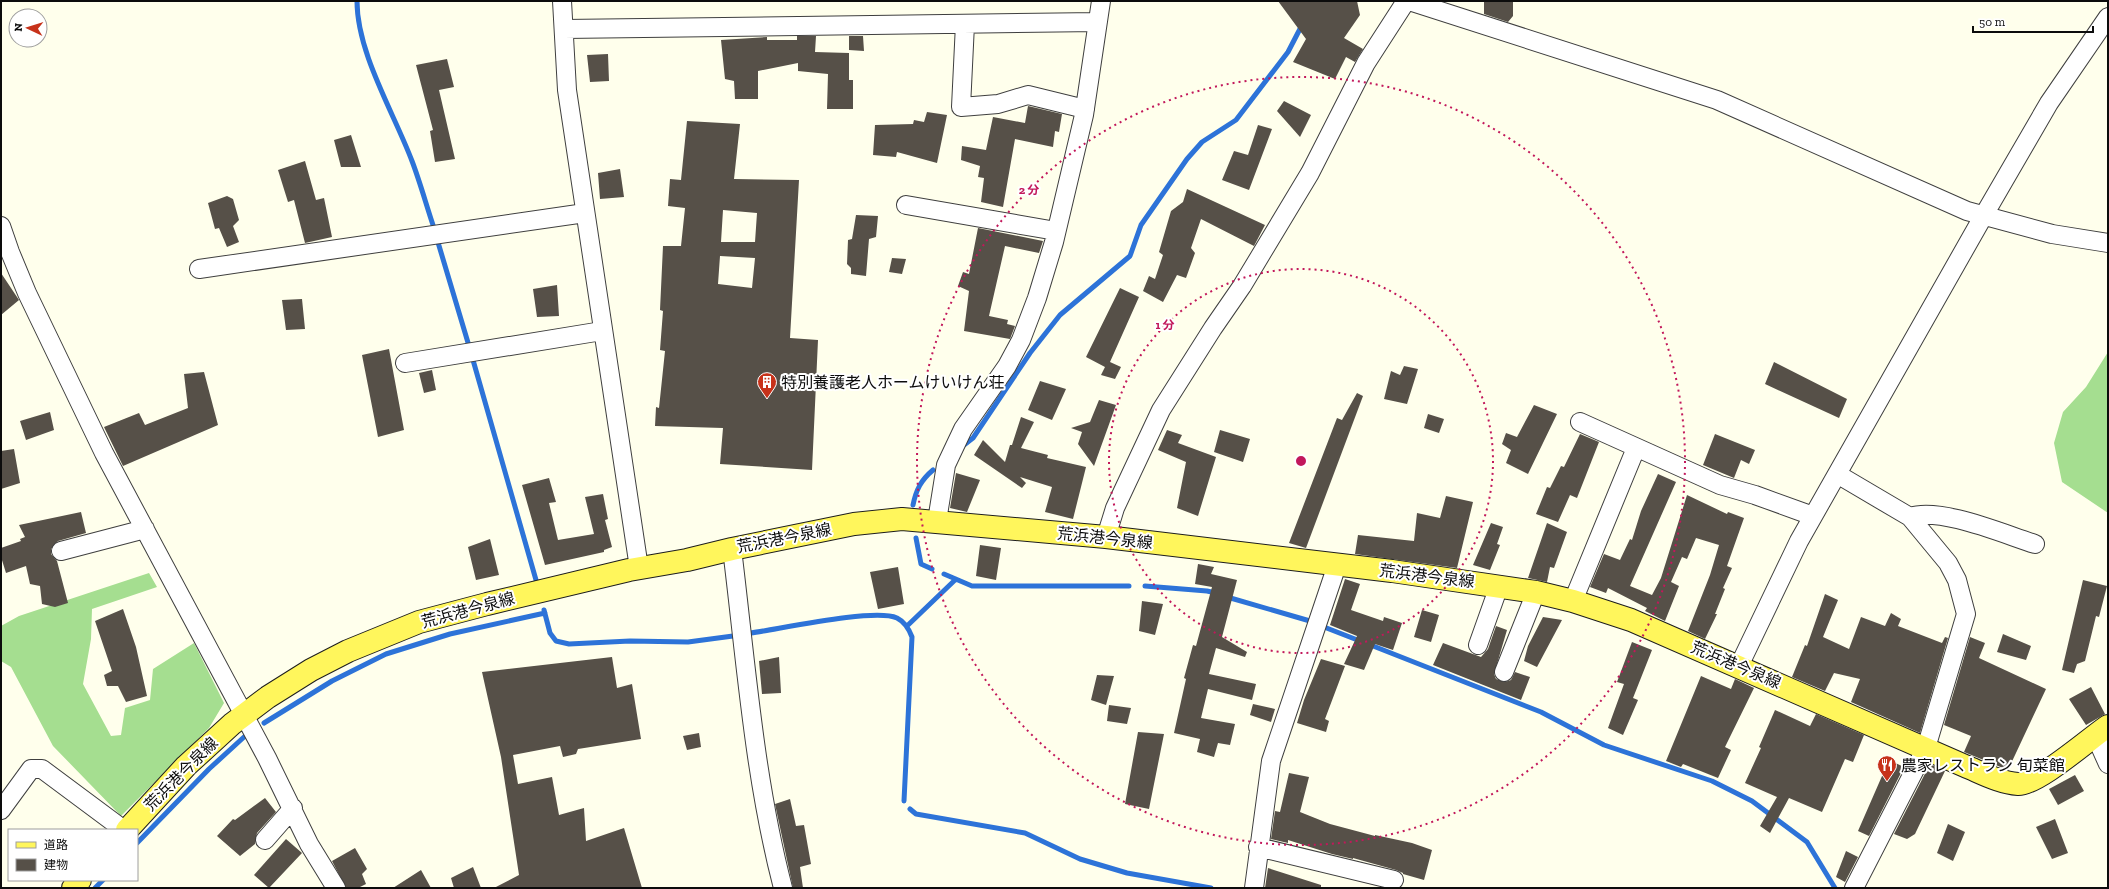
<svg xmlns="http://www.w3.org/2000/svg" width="2109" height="889" font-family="'Zilla Slab','Noto Sans JP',serif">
  <rect width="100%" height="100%" fill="#ffffec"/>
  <path fill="#a5de90" d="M2108,352V513L2062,482L2054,443L2063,412L2086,387Z
    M149,573L157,587L92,609L91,639L83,684L111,736L121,735L125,708L150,700L153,669L194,643L224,703L209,728L121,816L53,746L11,667L1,661V626L19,616Z"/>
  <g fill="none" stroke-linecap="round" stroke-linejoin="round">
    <path stroke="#2d73d8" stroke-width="5" d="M357,1C357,53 394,113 412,161C420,182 426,204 433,225
      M437,239L469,346
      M473,360L536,580
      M964,445L973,438L1030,353L1060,315L1130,256L1141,225L1187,159L1202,142L1236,120L1288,52L1302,25
      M913,505C916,490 921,480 933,470
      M916,538L921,564L932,569
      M944,574L972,586H1129
      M1145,586L1207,591L1216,593
      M1227,597L1310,621
      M544,610L550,633L556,641L569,644L630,641L688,642L733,636
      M907,626L955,580
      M1324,627L1360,641
      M751,633C780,629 874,608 897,618C905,622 909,629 912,637L904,801
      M1368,644L1541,712L1604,745L1712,781L1752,801L1807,842L1835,888
      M264,723L332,681L386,654L450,634L545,613
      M910,809L916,814L1025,833L1080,859L1127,873L1211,888
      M137,843L209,769L244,737
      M95,888L103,880"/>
  </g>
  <path fill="#565048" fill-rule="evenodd" d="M1278,1H1357L1360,15L1344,38L1363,49L1355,62L1346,57L1335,79L1293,62L1306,39Z
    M1484,1H1513V16L1508,22L1484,14Z
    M797,36H816L815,52L849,53V80H853V109H827L828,74L798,71V63L758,71V99H735L734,81L725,79L721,40L767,37V40H797Z
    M849,36H863L864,51L849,50Z
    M608,54L609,81L590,82L587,55Z
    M447,59L454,87L439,90L455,159L435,162L430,131L433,130L416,65Z
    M1284,101L1311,115L1300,137L1277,111Z
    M1028,106L1062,114L1059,132L1055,131L1053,147L1015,139L1003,207L981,202L984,178L978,177L980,166L961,160L962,146L986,150L993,117L1025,123Z
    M927,112L947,115L937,163L897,152L896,157L873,155L875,125L913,124L914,120L924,122Z
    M687,121L740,124L734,179L799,180L790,338L818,340L812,470L720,464L723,428L655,426L656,407L659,408L665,351L660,350L663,311L660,310L663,246H681L685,208L668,206L670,179L681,180ZM723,210L757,213L755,242H721ZM720,256L755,258L752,288L718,284Z
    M1258,125L1272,129L1249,190L1222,180L1234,151L1248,155Z
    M351,135L361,167H341L334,140Z
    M305,161L316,200L324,198L332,237L305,243L294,200L288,202L278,170Z
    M620,169L624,197L600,199L598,173Z
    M1187,189L1265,225L1254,246L1201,219L1191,248L1195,253L1186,278L1177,275L1163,302L1143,291L1149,276L1155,279L1163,255L1159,252L1171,211L1183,202Z
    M227,196L233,199L239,220L233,226L239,242L227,247L219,228L215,229L208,203Z
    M856,215L878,216L876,237L869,239L866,276L851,274V268L847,264L848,240L852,239Z
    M978,228L1043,241L1039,253L1005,246L989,316L1008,320L1007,324L1015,326L1010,339L964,331L969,291L958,286L963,272L969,274Z
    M892,258L906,259L902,274L889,272Z
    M1,273L19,300L1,315Z
    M557,285L559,316L537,317L533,289Z
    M1120,288L1139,297L1110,362L1121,367L1115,379L1101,375L1105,367L1086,357Z
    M302,299L305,329L286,330L282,300Z
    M389,349L404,430L378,437L362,355Z
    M1774,362L1847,399L1839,418L1765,384Z
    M1404,366L1418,369L1407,404L1384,399L1391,371L1400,375Z
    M432,370L436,390L424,393L419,373Z
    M204,372L218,425L123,466L104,427L139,413L145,425L188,408L184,374Z
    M1040,381L1066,389L1052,420L1028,410Z
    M1357,393L1363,396L1306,548L1289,543L1337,418L1342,420Z
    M1099,400L1116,405L1094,466L1078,444L1082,432L1071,428L1090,422Z
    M1534,405L1557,414L1528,474L1506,463L1511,450L1502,444L1506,433L1517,437Z
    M50,412L54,430L26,440L20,421Z
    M1428,414L1444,419L1439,433L1424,428Z
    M1021,417L1034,422L1021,448L1048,455L1047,458L1086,467L1073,519L1045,512L1052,487L1020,477L1026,483L1022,488L974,455L983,440L1005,462L1010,445H1012Z
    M1167,430L1182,435L1178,443L1216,457L1198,516L1177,508L1186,462L1158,450Z
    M1220,430L1250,439L1243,462L1214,452Z
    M1580,434L1599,442L1577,498L1570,495L1558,522L1536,514L1547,487L1550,488L1561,466L1564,467Z
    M1715,434L1755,450L1749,464L1741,460L1734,478L1703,465Z
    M14,449L20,483L1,489V451Z
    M956,473L980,480L967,512L950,508Z
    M1658,474L1676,482L1630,586L1652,595L1661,578L1687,495L1727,514L1728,512L1744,518L1727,566L1732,568L1723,588L1725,589L1715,614H1717L1705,639L1688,631L1710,575L1719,545L1696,538L1687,559L1682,557L1671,582L1679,586L1665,621L1645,611L1647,608L1608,588L1606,593L1590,587L1604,554L1620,560L1630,539L1632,540L1641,511Z
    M549,478L556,502L549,503L558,540L594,534L585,497L603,494L608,519L605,520L612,547L604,550V552L545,565L522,485Z
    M1446,496L1473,502L1457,568L1355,554L1358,535L1414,541L1417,513L1440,518Z
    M81,512L86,533L58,541L51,549V554L57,561L68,603L55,607L42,604L40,586L30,584L26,566L6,573L1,557V548L21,541L20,539L25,537L19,525Z
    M1491,523L1503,527L1497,544L1500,545L1490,570L1473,565Z
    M1547,523L1567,532L1554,568L1550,567L1547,582L1528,578Z
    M490,539L499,575L476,580L468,547Z
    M980,545L1001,548L996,580L976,576Z
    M1198,564L1214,567L1211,574L1237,580L1222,637L1247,652L1245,657L1216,648L1209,674L1256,684L1252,700L1208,689L1201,718L1235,724L1230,745L1218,743L1214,757L1197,752L1200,739L1174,733L1186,679L1184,678L1193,645L1196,646L1212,587L1195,584Z
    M898,567L904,604L878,609L870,572Z
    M1345,579L1360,584L1351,610L1383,621L1384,617L1402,623L1393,650L1375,644L1364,670L1344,664L1357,636L1330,625Z
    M2083,580L2107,586L2099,617L2096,616L2085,661L2077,664L2074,673L2062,670Z
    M1825,594L1838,600L1823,637L1849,649L1861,617L1885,626L1891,613L1901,619L1898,626L1942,643L1945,637L1948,638L1920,733L1851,702L1860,679L1834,673L1825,691L1792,677L1805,645L1807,646Z
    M1142,601L1163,604L1155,635L1139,631Z
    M123,609L136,647L147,696L126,702L118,686H107L104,675L112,671L95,621Z
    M1422,610L1439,615L1431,642L1414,637Z
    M1543,617L1562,620L1537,667L1524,661L1528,646Z
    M1496,626L1507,630L1494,674L1496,679L1505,682L1511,680L1515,672L1530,677L1521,700L1433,665L1443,643L1481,657L1488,649Z
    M2003,634L2031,646L2026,660L1997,652Z
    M1970,637L1985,643L1979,658L2046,689L2008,770L1964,752L1971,736L1944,725Z
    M1632,642L1652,650L1633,698L1638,700L1623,735L1608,728L1624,684L1617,682Z
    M612,657L617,688L632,684L641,739L578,749L576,754L563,757L560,746L513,755L518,784L552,777L559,815L584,808L586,841L624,828L642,888H494L519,875L501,757L482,672Z
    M779,657L781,693L762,694L759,661Z
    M1321,659L1345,666L1325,719L1329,721L1326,732L1297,723L1304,700Z
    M1097,675L1114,676L1106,705L1091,700Z
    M1701,676L1731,689L1735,679L1754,688L1725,747L1731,750L1718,778L1683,764L1681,767L1666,761Z
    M2091,687L2105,714L2086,725L2069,699Z
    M1253,704L1275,709L1271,722L1250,715Z
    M1109,705L1131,708L1127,724L1107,721Z
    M1775,710L1810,726L1816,714L1864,735L1853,762L1845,759L1822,812L1789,798L1770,833L1760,826L1777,797L1745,783L1761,748L1759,747Z
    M1138,732L1164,734L1149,809L1125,804Z
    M699,733L701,747L687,750L683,736Z
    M1889,760L1904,767L1869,836L1858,831Z
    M1930,764L1945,771L1915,834L1907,839L1894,834Z
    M1289,773L1309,777L1300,812L1330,824L1375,836V835L1412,843L1432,850L1424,880L1403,874V873L1396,870L1353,858V859L1332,854L1288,840V843L1271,839L1275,811L1280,812Z
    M2075,775L2084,791L2058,805L2049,789Z
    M265,798L276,812L257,833L255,844L240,856L217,836L233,819L235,820Z
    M790,799L796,826L804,825L811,864L800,867L803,888H793L775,804Z
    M2055,819L2068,853L2052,859L2036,827Z
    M1948,824L1965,832L1953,861L1937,853Z
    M286,839L302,853L269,888L254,875Z
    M355,848L367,869L362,874L366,884L358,888H346L332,861Z
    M1846,851L1858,857L1845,882L1836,877Z
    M473,867L481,888H454L451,878Z
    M1268,868L1321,885V888H1265Z
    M421,870L431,888H393Z"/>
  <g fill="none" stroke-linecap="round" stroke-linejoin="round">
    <defs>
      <path id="minor" d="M562,1L567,90L639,568
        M1409,1L1717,100L1967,211L2052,234L2108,243
        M965,24L961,107L998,104L1028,95L1085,109
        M564,29L1098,22
        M906,205L1056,231
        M1,226L10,252L27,293L104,453L267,758L309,844L336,888
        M199,269L585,213
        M405,363L602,331
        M1580,422L1720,485L1755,495L1813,516
        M1837,474L1910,517C1941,507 2003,534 2035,544
        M937,521L946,465L963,429L1007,366L1021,340L1037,298L1054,242L1084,115L1101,1
        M1106,537L1115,508L1161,410L1213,328L1242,286L1310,173L1366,63L1406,1
        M732,549C746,662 754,777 783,888
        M61,551L145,529
        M1573,601L1636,448
        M1478,645L1499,586
        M1739,666L1799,541L1984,215L2049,103L2108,17
        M1504,672L1536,592
        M2095,735L2108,764
        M1,810L31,769H42L124,830
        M265,840L293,808
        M1258,847L1394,880
        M1254,888L1271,761L1337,565
        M1854,888L1926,748L1966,614L1957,580L1948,563L1910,517"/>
      <path id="major" d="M127,830L186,766L232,724L268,697L311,670L348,651L419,622L487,604L629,570L687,560L732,549L854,524L902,519L1106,537L1392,571L1536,592L1573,601L1631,620L1965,766C1982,773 2000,783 2018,784C2037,785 2090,738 2108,726
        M73,888L80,880"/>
    </defs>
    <use href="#minor" stroke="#3f3f3f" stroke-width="20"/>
    <use href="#major" stroke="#1d1d1d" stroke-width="24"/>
    <use href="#minor" stroke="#fff" stroke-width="18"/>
    <use href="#major" stroke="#fff65c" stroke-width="22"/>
  </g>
  <g fill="none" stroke="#c2185b" stroke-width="2" stroke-dasharray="2 4">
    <circle cx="1301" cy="461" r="192"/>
    <circle cx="1301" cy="461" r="384"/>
  </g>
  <defs>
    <symbol id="building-pin" viewBox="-11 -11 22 30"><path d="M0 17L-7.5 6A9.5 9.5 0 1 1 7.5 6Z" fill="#c7321a" stroke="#fff"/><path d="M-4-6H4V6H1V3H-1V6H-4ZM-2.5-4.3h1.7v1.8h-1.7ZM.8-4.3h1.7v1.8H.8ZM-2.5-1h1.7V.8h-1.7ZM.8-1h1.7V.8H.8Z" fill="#fff"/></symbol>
    <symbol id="restaurant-pin" viewBox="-11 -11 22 30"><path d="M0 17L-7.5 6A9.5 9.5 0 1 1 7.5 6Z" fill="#c7321a" stroke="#fff"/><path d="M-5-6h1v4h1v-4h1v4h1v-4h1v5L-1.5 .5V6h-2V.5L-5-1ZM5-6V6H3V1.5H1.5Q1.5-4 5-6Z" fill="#fff"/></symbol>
  </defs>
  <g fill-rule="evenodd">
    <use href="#building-pin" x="756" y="371" width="22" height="30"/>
    <use href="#restaurant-pin" x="1876" y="754" width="22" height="30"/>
  </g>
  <g text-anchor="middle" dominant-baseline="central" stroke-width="4" stroke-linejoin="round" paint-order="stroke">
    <g font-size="16" fill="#0c0c0c" stroke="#fff" text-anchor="start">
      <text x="781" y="382">特別養護老人ホームけいけん荘</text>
      <text x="1901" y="765">農家レストラン 旬菜館</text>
    </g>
    <g font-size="16" fill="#0c0c0c" stroke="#fff">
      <text transform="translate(784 538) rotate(-11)">荒浜港今泉線</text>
      <text transform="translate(1105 538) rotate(6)">荒浜港今泉線</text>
      <text transform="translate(1427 576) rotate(7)">荒浜港今泉線</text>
      <text transform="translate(468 610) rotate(-15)">荒浜港今泉線</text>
      <text transform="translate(1736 665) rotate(23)">荒浜港今泉線</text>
      <text transform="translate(181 774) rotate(-45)">荒浜港今泉線</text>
    </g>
  </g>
  <circle cx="1301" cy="461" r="6" fill="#c2185b" stroke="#fff" stroke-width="2"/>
  <g font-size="12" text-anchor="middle" font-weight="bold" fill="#c2185b" stroke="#fff" stroke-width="4" stroke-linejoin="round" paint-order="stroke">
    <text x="1029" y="194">2 分</text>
    <text x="1165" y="329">1 分</text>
  </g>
  <rect width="2109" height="889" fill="none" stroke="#0c0c0c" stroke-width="4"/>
  <rect x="8" y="829" width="130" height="52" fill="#ffffff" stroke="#9e9e9e"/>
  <rect x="16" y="842" width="20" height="6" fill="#fff65c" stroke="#9e9e9e"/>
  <text x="44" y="849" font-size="12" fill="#0c0c0c">道路</text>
  <rect x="16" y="859" width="20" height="12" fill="#565048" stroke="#9e9e9e"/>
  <text x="44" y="869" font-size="12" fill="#0c0c0c">建物</text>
  <g transform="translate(28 28) rotate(274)"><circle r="19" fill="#ffffff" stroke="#9e9e9e"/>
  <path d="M0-3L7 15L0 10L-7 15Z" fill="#c7321a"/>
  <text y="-6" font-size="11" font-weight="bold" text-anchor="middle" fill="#0c0c0c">N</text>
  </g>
  <path d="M1973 26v6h120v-6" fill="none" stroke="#0c0c0c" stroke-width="2"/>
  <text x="1979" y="26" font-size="12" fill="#0c0c0c" stroke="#ffffff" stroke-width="3" paint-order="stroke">50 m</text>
</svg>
